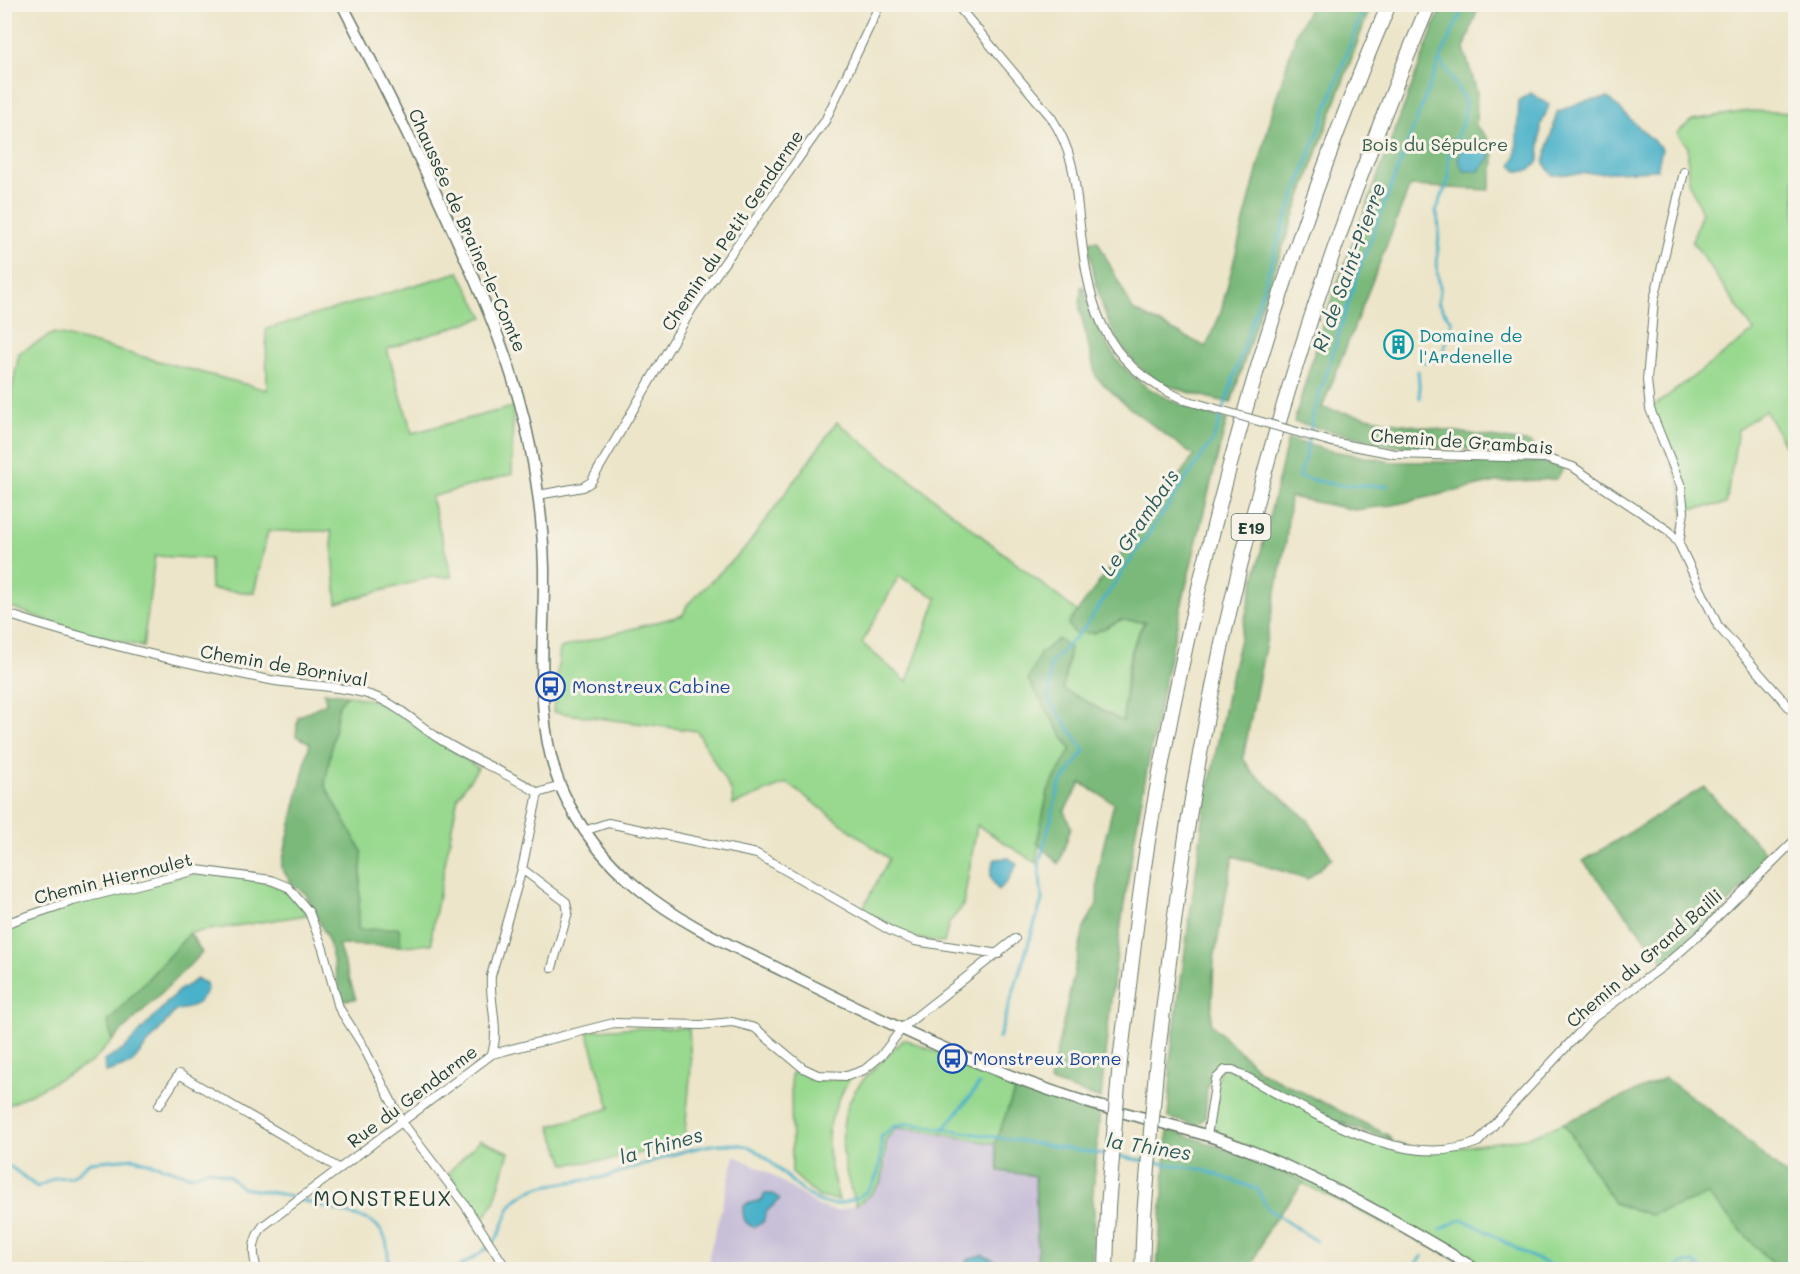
<svg xmlns="http://www.w3.org/2000/svg" width="1800" height="1274" font-family="Mali,sans-serif">
  <rect width="100%" height="100%" fill="#f7f3e8"/>
  <filter id="ink" filterUnits="userSpaceOnUse"><feTurbulence type="fractalNoise" baseFrequency=".0167" numOctaves="2"/><feDisplacementMap in="SourceGraphic" scale="12" xChannelSelector="R" yChannelSelector="G"/><feConvolveMatrix kernelMatrix="1 2 1 2 8 2 1 2 1" color-interpolation-filters="sRGB"/></filter>
  <filter id="wash" filterUnits="userSpaceOnUse"><feTurbulence type="fractalNoise" baseFrequency=".008" numOctaves="4" result="noise"/><feDisplacementMap in="SourceGraphic" scale="24" xChannelSelector="R" yChannelSelector="G"/><feGaussianBlur stdDeviation="1.35" result="paint"/><feColorMatrix in="noise" values="0 0 0 0 0 0 0 0 0 0 0 0 0 0 0 0 0 1.4 0 .05"/><feComposite in="paint" operator="in"/></filter>
  <g filter="url(#wash)">
    <rect width="100%" height="100%" fill="#ece5c9"/>
    <path fill="#c8bfd8" d="M896,1128L915,1129L995,1144L999,1171L1035,1175L1038,1269L710,1270L709,1255L735,1156L764,1170L820,1207L837,1211L861,1203L886,1162L887,1138Z"/>
    <path fill="#98d98f" stroke="#5c8b62" stroke-width="1.5" fill-rule="evenodd" d="M1748,111L1795,113V464L1765,410L1738,430L1726,504L1689,509L1684,512L1681,486L1650,409L1754,331L1692,241L1702,212L1688,181V147L1677,133L1692,120Z
      M459,272L484,317L387,349L412,433L513,407L512,474L431,497L452,577H432L337,603L331,531H268L254,593L211,589L210,559L155,556L143,647L69,628L5,605V426L19,353L54,333L267,390L266,329Z
      M837,422L1079,613L1069,624L1094,633L1121,620L1145,621C1125,651 1126,687 1123,722L1063,689L1070,648L1028,680L1071,749L1048,791L1036,863L977,825L963,906L949,923L944,943L916,938L862,910L889,859L787,783L733,805L732,793L697,731L553,712L560,648L683,615L687,605L747,546ZM899,576L937,598L907,682L862,643Z
      M347,695L375,701L395,711L478,768L458,796L432,931V944L401,946L399,928L358,931L362,852L324,785L339,704Z
      M195,873C237,878 284,873 307,915L190,933L108,1022L112,1041L92,1062L5,1107V926L59,906Z
      M627,1028H689L691,1067L684,1143L610,1160L565,1164L550,1126L610,1108L587,1031Z
      M904,1039L1017,1084L995,1144L915,1129L896,1128L887,1138L882,1181L869,1196L856,1205C842,1167 833,1120 859,1085C870,1071 891,1053 904,1039Z
      M1222,1066L1370,1138L1432,1151L1526,1138L1564,1123L1614,1203L1651,1215L1708,1195L1777,1269H1476L1207,1136L1214,1088Z
      M796,1069L817,1080L849,1079C821,1134 824,1143 839,1200L819,1197L792,1173L791,1075Z
      M480,1140L509,1152L494,1203L483,1220L448,1173Z
      M143,1262L147,1269H109Z"/>
    <path fill="#7ab97a" stroke="#4c7b57" stroke-width="1.5" d="M1311,5H1371L1262,304L1231,403C1214,399 1196,395 1178,389C1112,368 1098,301 1088,242L1097,240L1133,310L1206,347L1220,315L1273,109L1297,31Z
      M1442,5H1479L1464,49L1477,92L1476,126C1500,146 1495,163 1489,190L1410,186L1322,408L1397,423L1531,443L1540,452L1394,446L1294,422L1322,325Z
      M1081,287H1084C1108,373 1144,396 1227,420C1169,643 1120,870 1101,1099L1050,1082L1084,928L1097,904L1098,868L1114,803L1081,783L1064,811L1071,827L1059,864L1037,843L1048,791L1071,749L1028,680L1040,654L1058,639L1070,648L1063,689L1123,722C1127,686 1126,653 1145,622L1121,620L1094,633H1074L1068,624L1194,456L1127,406L1096,377L1080,310Z
      M1288,439L1327,450L1393,462H1541L1563,468L1557,479L1496,482L1393,505L1355,510L1290,497L1286,541L1243,758L1252,772L1308,820L1332,858L1308,879L1233,856L1214,960L1211,1024L1260,1071L1388,1135L1392,1141L1324,1116L1232,1064L1212,1072L1207,1088L1205,1118L1197,1125L1168,1118L1171,1074L1169,1068L1204,813L1229,685Z
      M324,692L347,695L339,704L325,785L362,852L358,930L399,928L401,946L338,945L356,999L342,1000L329,942L306,894L292,884L281,867L310,743L296,736L298,717L326,703Z
      M1704,787L1770,858L1698,936L1666,964L1583,861Z
      M190,933L202,953L112,1041L108,1022Z
      M1665,1078L1723,1120L1795,1183V1269H1777L1708,1195L1651,1215L1614,1203L1564,1123Z
      M1017,1084L1100,1110L1092,1203L1094,1210L1092,1269H1038L1035,1176L999,1171L995,1144Z
      M1168,1129L1262,1162L1304,1182L1269,1227L1250,1269L1157,1270Z"/>
    <path fill="#4ab1c9" stroke="#34777e" stroke-width="1.5" d="M1531,93L1549,105L1541,125L1539,161L1529,171H1517L1511,165L1516,156L1519,100Z
      M1608,98L1662,149L1657,170L1552,175L1544,163L1557,112L1581,102Z
      M1477,141H1485L1491,147L1490,158L1479,171H1464L1458,160L1461,149Z
      M1009,858L1017,864L1008,881L998,890C989,878 989,872 995,859Z
      M197,979L206,983L207,989C200,1004 192,1009 176,1010L131,1064L106,1072L104,1061L123,1050L178,991Z
      M765,1194H773L780,1199L767,1211L763,1222L754,1227C744,1224 743,1218 743,1208L746,1204L762,1200Z
      M982,1255L994,1260L1000,1269H961L969,1259Z"/>
    <g fill="none" stroke-linecap="round" stroke-linejoin="round">
      <path stroke="#4ab1c9" stroke-width="3" d="M1424,362L1441,359L1452,322L1438,303C1443,282 1437,282 1437,265C1437,246 1442,229 1436,211L1449,179L1448,158L1464,119L1465,101L1440,59
        M1418,371L1420,398
        M1387,486L1337,485L1299,477L1305,457L1313,415L1359,270L1440,59L1465,4
        M999,1038L1042,900L1039,864L1060,784L1085,751L1049,700L1050,664L1085,627L1214,438L1282,230L1365,4
        M945,1128L979,1085
        M1117,1156L1146,1161
        M1152,1162L1200,1169L1257,1189L1268,1209L1316,1241
        M4,1166L11,1167L37,1187L55,1178L72,1177L90,1162L134,1158L191,1176L209,1169L229,1176L242,1188L280,1194L369,1220C389,1232 388,1248 389,1270
        M1441,1229L1462,1219C1497,1235 1527,1259 1564,1270
        M1353,1268L1356,1270
        M455,1270C467,1261 491,1249 498,1236C506,1223 506,1206 520,1197C544,1179 584,1184 612,1175C645,1164 677,1151 712,1145C721,1143 744,1144 752,1148C777,1161 808,1209 838,1204C876,1197 883,1171 881,1137L893,1127L908,1123L1107,1155
        M1411,1270L1422,1256
        M1673,1270L1681,1264L1694,1263L1703,1270"/>
    </g>
  </g>
  <g filter="url(#ink)">
    <g fill="none" stroke-linecap="round" stroke-linejoin="round">
      <defs>
        <path id="minor" d="M956,4L1051,117C1073,151 1075,178 1079,217C1088,303 1099,363 1185,400
          M1332,442L1395,454L1545,458L1573,467L1669,531L1679,544L1718,626L1796,715
          M538,495L583,487L591,482L693,307L825,121L880,4
          M1679,544L1684,512L1681,486L1650,409L1647,380L1654,300L1684,172
          M4,613C91,642 180,662 270,680C303,686 341,685 373,696C398,705 417,724 438,738C471,759 506,772 538,793
          M538,793L561,786
          M584,831L608,823L757,854L891,931L915,941L999,954
          M522,869L566,902L568,912L552,968
          M4,924L73,901L197,870L271,880L288,887L309,912L323,949L339,1008L362,1044L402,1122L465,1205L507,1270
          M492,1054L614,1023L701,1025L732,1022L755,1028L803,1068L818,1075L847,1076L864,1070L881,1056L903,1027L1015,939
          M159,1105L179,1074L340,1169
          M1207,1136L1216,1079L1225,1070H1233C1301,1104 1398,1175 1478,1142L1593,1018L1666,964L1698,936L1796,839
          M257,1270C252,1253 252,1240 263,1226L492,1054C500,1029 489,1001 491,976L522,869L538,793"/>
        <path id="secondary" d="M342,4C383,83 422,161 458,242C488,308 516,374 530,446C538,486 543,527 544,568C545,641 532,724 563,792C580,830 606,862 638,888C681,924 735,947 785,972C883,1021 984,1071 1089,1103C1143,1119 1199,1130 1251,1151C1330,1183 1405,1226 1477,1270"/>
        <path id="motorway" d="M1120,1061C1131,974 1139,886 1155,800C1204,527 1280,259 1389,4
          M1156,1070C1166,984 1176,897 1190,811C1235,534 1319,263 1429,4
          M1106,1270L1108,1207
          M1142,1270L1144,1216"/>
      </defs>
      <use href="#minor" stroke="#677868" stroke-width="10"/>
      <use href="#secondary" stroke="#677868" stroke-width="13"/>
      <use href="#motorway" stroke="#677868" stroke-width="16"/>
      <use href="#minor" stroke="#fff" stroke-width="8"/>
      <use href="#secondary" stroke="#fff" stroke-width="10"/>
      <use href="#motorway" stroke="#fff" stroke-width="14"/>
      <defs>
        <path id="minor-bridge" d="M1185,400L1332,442"/>
        <path id="motorway-bridge" d="M1108,1207L1120,1061
          M1144,1216L1156,1070"/>
      </defs>
      <use href="#minor-bridge" stroke="#677868" stroke-width="10" stroke-linecap="butt"/>
      <use href="#motorway-bridge" stroke="#677868" stroke-width="16" stroke-linecap="butt"/>
      <use href="#minor-bridge" stroke="#fff" stroke-width="8"/>
      <use href="#motorway-bridge" stroke="#fff" stroke-width="14"/>
    </g>
  </g>
  <defs>
    <symbol id="building-ring" viewBox="-11 -11 22 22"><circle r="9.5" fill="#f7f3e8" stroke="#0f9aa8" stroke-width="1.5"/><path d="M-4-6H4V6H1V3H-1V6H-4ZM-2.5-4.3h1.7v1.8h-1.7ZM.8-4.3h1.7v1.8H.8ZM-2.5-1h1.7V.8h-1.7ZM.8-1h1.7V.8H.8Z" fill="#0f9aa8"/></symbol>
    <symbol id="bus-ring" viewBox="-11 -11 22 22"><circle r="9.5" fill="#f7f3e8" stroke="#1a4fb4" stroke-width="1.5"/><path d="M-5-6H5V4H4V6H2V4H-2V6H-4V4H-5ZM-3.5-4V0h7V-4ZM-3.5 1.2v1.5H-2V1.2ZM2 1.2v1.5H3.5V1.2Z" fill="#1a4fb4"/></symbol>
  </defs>
  <g fill-rule="evenodd">
    <use href="#building-ring" x="1382" y="328" width="33" height="33"/>
    <use href="#bus-ring" x="534" y="670" width="33" height="33"/>
    <use href="#bus-ring" x="936" y="1042" width="33" height="33"/>
  </g>
  <g text-anchor="middle" dominant-baseline="central" stroke-width="6" stroke-linejoin="round" paint-order="stroke">
    <rect fill="#f7f3e8" stroke="#60746a" stroke-width="1.5" x="1231.5" y="514" width="39" height="26" rx="4.5"/>
    <g font-size="16" font-weight="bold" fill="#1f3d34">
      <text x="1251" y="527">E19</text>
    </g>
    <g font-size="18" fill="#375c46" stroke="#f7f3e8">
      <text x="1435" y="144">Bois du Sépulcre</text>
    </g>
    <g font-size="18" fill="#1f3d34" stroke="#f7f3e8">
      <text transform="translate(468 230) rotate(66)">Chaussée de Braine-le-Comte</text>
      <text transform="translate(732 230) rotate(-56)">Chemin du Petit Gendarme</text>
      <text transform="translate(1462 441) rotate(4)">Chemin de Grambais</text>
      <text transform="translate(284 665) rotate(10)">Chemin de Bornival</text>
      <text transform="translate(113 878) rotate(-14)">Chemin Hiernoulet</text>
      <text transform="translate(1644 958) rotate(-41)">Chemin du Grand Bailli</text>
      <text transform="translate(412 1096) rotate(-37)">Rue du Gendarme</text>
    </g>
    <g font-size="18" fill="#0d838f" stroke="#f7f3e8" text-anchor="start">
      <text x="1419" y="335">Domaine de<tspan x="1419" dy="21">l'Ardenelle</tspan></text>
    </g>
    <g font-size="18" fill="#164399" stroke="#f7f3e8" text-anchor="start">
      <text x="572" y="686">Monstreux Cabine</text>
      <text x="973" y="1058">Monstreux Borne</text>
    </g>
    <g font-size="20" font-style="italic" fill="#2a5a59" stroke="#f7f3e8">
      <text transform="translate(1348 267) rotate(-70)">Ri de Saint-Pierre</text>
      <text transform="translate(1139 522) rotate(-56)">Le Grambais</text>
      <text transform="translate(661 1145) rotate(-16)">la Thines</text>
      <text transform="translate(1149 1146) rotate(9)">la Thines</text>
    </g>
    <g font-size="21" letter-spacing="1.5" fill="#1f3d34" stroke="#f7f3e8">
      <text x="383" y="1197">MONSTREUX</text>
    </g>
  </g>
  <rect width="1800" height="1274" fill="none" stroke="#f7f3e8" stroke-width="24"/>
</svg>
